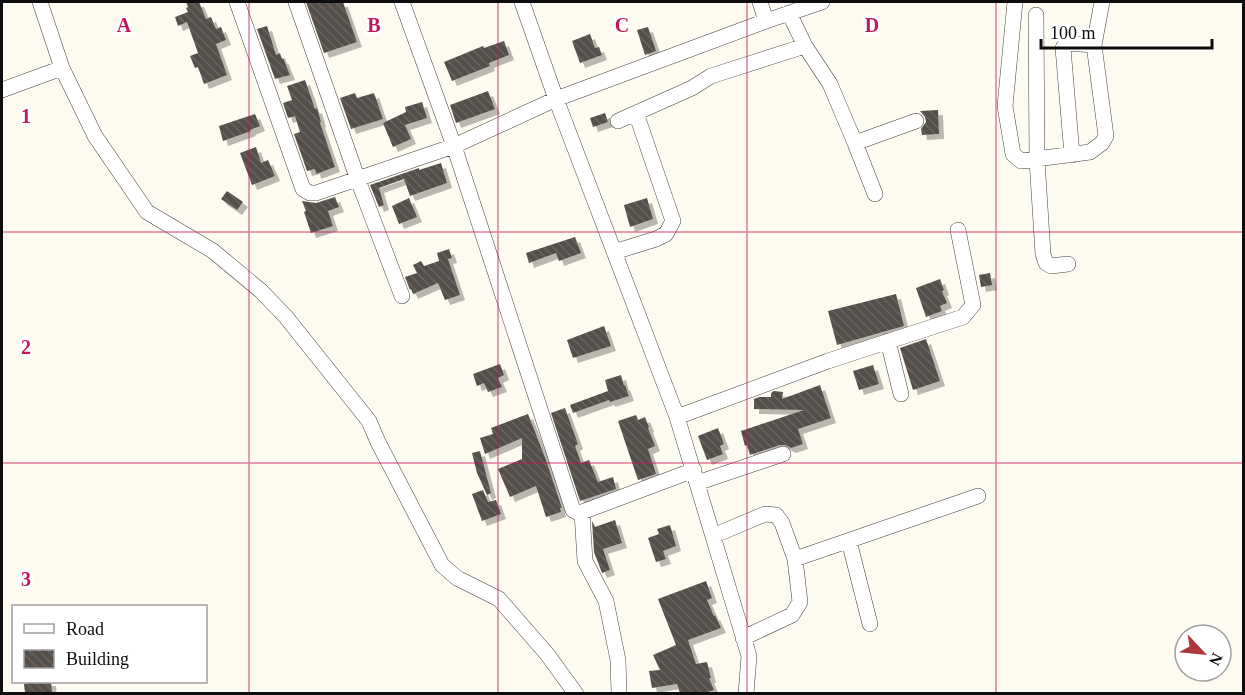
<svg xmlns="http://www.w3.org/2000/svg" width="1245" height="695" font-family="Georgia,serif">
  <defs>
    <pattern id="building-back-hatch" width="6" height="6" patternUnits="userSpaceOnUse" patternTransform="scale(1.5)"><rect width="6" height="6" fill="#544f4b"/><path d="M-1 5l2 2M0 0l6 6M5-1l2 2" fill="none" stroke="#686460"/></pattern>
    <filter id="shadow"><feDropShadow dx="5" dy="5" stdDeviation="0" flood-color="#0004"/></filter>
  </defs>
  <rect width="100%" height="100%" fill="#fdfaef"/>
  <path fill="url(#building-back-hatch)" filter="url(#shadow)" d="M186,2H199L206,19L211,17L216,29L221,27L226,40L216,44L227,75L204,84L198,67L195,68L190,56L198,53L187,22L178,26L175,17L188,12L186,8L188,7Z
    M306,2H343L357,42L324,53Z
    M267,26L276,55L280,53L282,59L283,58L290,75L275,79L257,29Z
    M648,27L656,51L645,55L637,30Z
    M590,34L595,48L599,47L602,55L580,63L572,41Z
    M504,41L509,55L489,63L490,66L452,81L444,62L483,46L484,48Z
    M305,80L315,109L317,108L321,122L320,123L335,167L316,174L315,169L307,171L294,134L300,132L295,116L288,118L283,103L292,100L287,86Z
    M488,91L495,109L456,123L450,105Z
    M355,93L357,98L374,93L383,119L351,129L340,98Z
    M422,102L427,118L405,125L411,139L393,147L383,123L406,112L405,107Z
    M938,110L939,134L922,135L921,129L926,122L925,117L920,111Z
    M605,113L608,122L593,127L590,118Z
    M255,114L260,126L250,130L251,131L223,141L219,126Z
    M256,147L261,163L268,160L275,176L252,185L240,153Z
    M441,163L447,183L410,196L404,179L379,188L384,205L379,207L370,185L419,168V170Z
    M227,191L243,202L237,210L221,199Z
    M335,197L339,207L328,211L333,226L311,233L304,212L306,211L302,201L316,203Z
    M409,198L417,217L399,224L392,206Z
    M647,198L653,219L630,227L624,205Z
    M575,237L581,253L559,261L556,253L529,263L526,253Z
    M449,249L452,258L448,259L460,295L445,300L438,283L413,294L411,289L410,290L405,277L417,273L413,265L421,261L424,266L439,261L437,253Z
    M990,273L992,285L981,287L979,275Z
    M940,279L944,290L942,291L947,303L940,306L942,311L926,317L916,288Z
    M896,294L904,326L837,345L828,311Z
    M604,326L611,346L573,358L567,340Z
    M926,339L940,381L913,390L900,348Z
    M500,364L504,375L498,378L502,387L488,392L484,383L477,386L473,374Z
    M873,365L879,384L859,390L853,371Z
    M621,375L624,386L625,385L629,396L610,402L609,400L573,413L570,405L608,391L605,380Z
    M820,385L831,418L798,429L803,444L791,448L785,445H780L750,455L747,445L745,446L741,431L804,410L754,409V399L759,397H771V393L774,391L783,392L782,399Z
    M565,408L578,444L575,446L581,463L589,460L598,482L613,477L616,489L580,501L551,413Z
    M528,414L546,460L562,508H560L561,512L546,517L536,486L510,497L498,469L522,459V438L485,454L480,438L493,434L491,428Z
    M636,415L638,420L645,417L649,427L648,428L655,446L648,449L656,474L638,480L618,421Z
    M718,428L724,444L720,446L723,454L707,460L698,436Z
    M480,451L491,493L487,495L477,473L472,453Z
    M483,490L488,502L496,500L501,514L482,521L472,494Z
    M615,520L622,543L603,549L610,570L602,573L594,552L592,521L595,527Z
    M670,525L676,546L663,551L666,559L656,562L648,538L659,534L657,529Z
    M706,581L712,598L707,600L714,616L715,615L721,628L688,640L696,664L707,662L711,678H709L714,690L705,693H680L677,684L652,688L649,671L660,670L653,655L676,645L658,599Z
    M39,681H51L52,693H25L24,684Z"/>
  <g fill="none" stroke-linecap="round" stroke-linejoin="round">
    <defs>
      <path id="minor" d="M40,2L62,68L95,136L147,212L213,251L261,291L286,317L369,421L378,442L442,565L457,578L499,599L547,654L576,694
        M237,2L303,189L310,193H316L454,146L556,99L766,21L822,2
        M296,2L358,180L402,296
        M402,2L454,146L573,510L577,512H582L694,470
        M522,2L556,99L677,417L749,656L746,694
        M760,2L766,21
        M1015,2L1005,106L1013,154L1021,161L1090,152L1102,143L1106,136L1094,45L1102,2
        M789,13L805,46L830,84L855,143L875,194
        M1036,15L1037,160L1043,254L1046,263L1051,266L1068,264
        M2,90L62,68
        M618,121L692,88L711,76L805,46
        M855,143L916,121
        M1072,155L1063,48L1066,43L1094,45
        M614,252L656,239L666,234L673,221L636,113
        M888,341L901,394
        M677,417L828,361L963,317L973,305L958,230
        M697,483L783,454
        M582,512L585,561L606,601L618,660L619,694
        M713,536L765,514L776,515L782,523L795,559L800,602L792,615L743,638
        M849,541L870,624
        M795,559L978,496"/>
    </defs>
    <use href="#minor" stroke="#404040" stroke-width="16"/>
    <use href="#minor" stroke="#fff" stroke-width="15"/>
  </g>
  <path fill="none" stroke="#c2185b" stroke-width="1.5" stroke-opacity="0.55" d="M249,2V694M498,2V694M747,2V694M996,2V694M2,232H1244M2,463H1244"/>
  <g font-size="20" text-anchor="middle" font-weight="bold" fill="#c2185b" stroke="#fff" stroke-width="6" stroke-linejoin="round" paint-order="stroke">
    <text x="124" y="32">A</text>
    <text x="374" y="32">B</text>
    <text x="622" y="32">C</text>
    <text x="872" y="32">D</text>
    <text x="26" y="123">1</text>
    <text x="26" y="354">2</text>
    <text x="26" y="586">3</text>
  </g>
  <rect width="1245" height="695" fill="none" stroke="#0d0d0d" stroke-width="6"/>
  <rect x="12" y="605" width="195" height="78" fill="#ffffff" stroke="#9e9e9e" stroke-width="1.5"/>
  <rect x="24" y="624" width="30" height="9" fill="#ffffff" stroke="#9e9e9e" stroke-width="1.5"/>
  <text x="66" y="635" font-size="18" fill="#0d0d0d">Road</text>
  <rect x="24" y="650" width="30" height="18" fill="url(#building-back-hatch)" stroke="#9e9e9e" stroke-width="1.5"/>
  <text x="66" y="665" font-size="18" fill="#0d0d0d">Building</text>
  <g transform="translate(1203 653) rotate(116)"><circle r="28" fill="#ffffff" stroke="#9e9e9e" stroke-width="1.5"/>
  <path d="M0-4.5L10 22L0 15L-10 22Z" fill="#ac373c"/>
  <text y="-9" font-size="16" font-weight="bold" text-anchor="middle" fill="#0d0d0d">N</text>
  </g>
  <path d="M1041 39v9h171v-9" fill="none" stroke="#0d0d0d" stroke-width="3"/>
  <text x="1050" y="39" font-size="18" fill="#0d0d0d" stroke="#ffffff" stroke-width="4.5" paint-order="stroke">100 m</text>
</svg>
